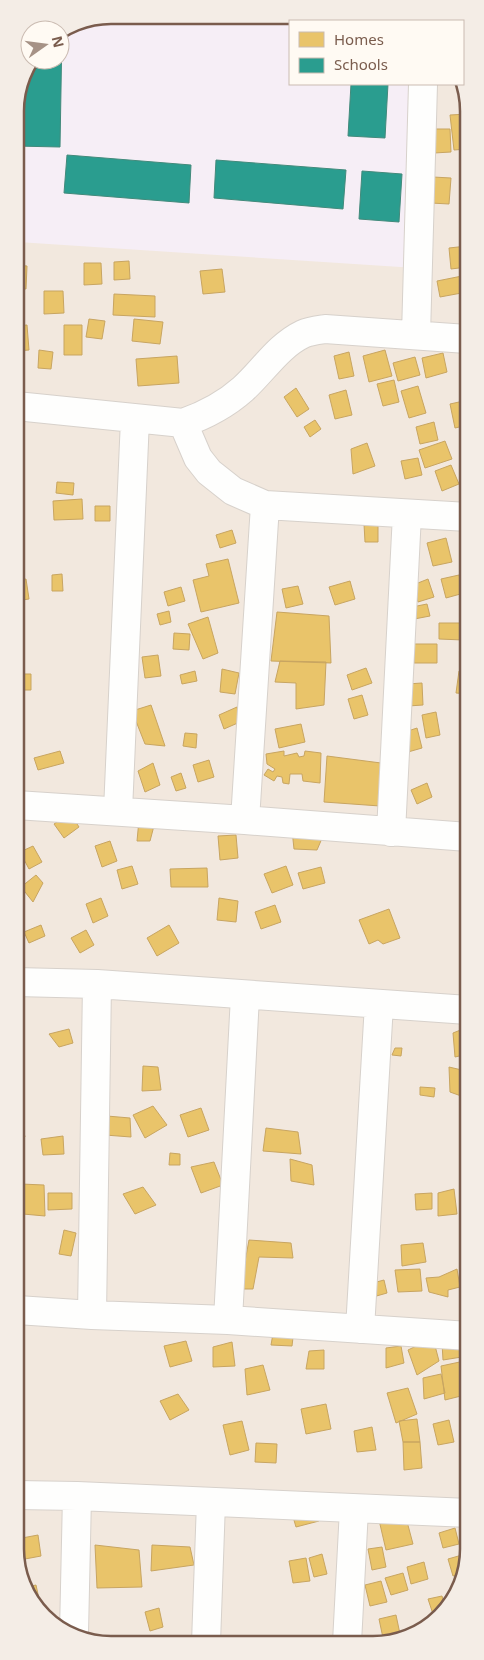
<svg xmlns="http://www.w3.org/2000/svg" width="484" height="1660" font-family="'Noto Sans',sans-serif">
  <rect width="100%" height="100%" fill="#f9f5f0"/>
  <path fill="#f2e8de" d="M111,15L392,17L400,21H290V84H463L467,93L469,1555L445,1612L391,1643H92L43,1617L17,1567L15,105L36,60H60V32L75,22Z"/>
  <path fill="#f6eef6" d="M111,15L392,17L400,21H290V84H418L416,268L18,242L28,76L36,60H60V32L75,22Z"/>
  <path fill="#e9c46a" stroke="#c8a561" d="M467,114V149L454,150L450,115Z
    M433,129H450L451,152L434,153Z
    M433,177L451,178L449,204L431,203Z
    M467,246V267L451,269L449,248Z
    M129,261L130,279L114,280V262Z
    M84,263H101L102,284L84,285Z
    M15,265L27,266L26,289L15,288Z
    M222,269L225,292L203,294L200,271Z
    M467,275V292L440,297L437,281Z
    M44,291H63L64,313L44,314Z
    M114,294L155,296V317L113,315Z
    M89,319L105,321L102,339L86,337Z
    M134,319L163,322L160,344L132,341Z
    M27,325L29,350L15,351V326Z
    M64,325H82V355H64Z
    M39,350L53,352L51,369L38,368Z
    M385,350L392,376L369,382L363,356Z
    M349,352L354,376L339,379L334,356Z
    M443,353L447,372L426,378L422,358Z
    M177,356L179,383L138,386L136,359Z
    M415,357L420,375L398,381L393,363Z
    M394,380L399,402L383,406L377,384Z
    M418,386L426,413L409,418L401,391Z
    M296,388L309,409L297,417L284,397Z
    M346,390L352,415L335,419L329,395Z
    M468,400V425L455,428L450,404Z
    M315,420L321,429L310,437L304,427Z
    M434,422L438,440L420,444L416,427Z
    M445,441L452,459L425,468L419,450Z
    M367,443L375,466L353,474L351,449Z
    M418,458L422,475L405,479L401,461Z
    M451,465L459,484L442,491L435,471Z
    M57,482L74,483L73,495L56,493Z
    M82,499L83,519L54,520L53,501Z
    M95,506H110V521H95Z
    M364,524H378V542H365Z
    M232,530L236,543L220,548L216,535Z
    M446,538L452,562L433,566L427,543Z
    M228,559L239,603L201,612L193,580L209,576L206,564Z
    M62,574L63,591H52V575Z
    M459,575L464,593L446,598L441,579Z
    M26,579L29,599L16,601V581Z
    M428,579L434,597L418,602L413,585Z
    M350,581L355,599L335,605L329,587Z
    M298,586L303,604L286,608L282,589Z
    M181,587L185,601L168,606L164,592Z
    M427,604L430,616L409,620L407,608Z
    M169,611L171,622L160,625L157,614Z
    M277,612L329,616L331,663L271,661Z
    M208,617L218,653L203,659L188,624Z
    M439,623H464L463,640L439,639Z
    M174,633L190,634L189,650L173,649Z
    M414,644H437V663H414Z
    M158,655L161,676L145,678L142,657Z
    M280,661L326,662L324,705L296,709V683L275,682Z
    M366,668L372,683L352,690L347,675Z
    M222,669L239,673L235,694L220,692Z
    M195,671L197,681L182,684L180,675Z
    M459,671L468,672V694L456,693Z
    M16,674H31V690H16Z
    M422,683L423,705L408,706L407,684Z
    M362,695L368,715L354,719L348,699Z
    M151,705L165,746L145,744L132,711Z
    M237,707L240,722L224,729L219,715Z
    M436,712L440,735L426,738L422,715Z
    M301,724L305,742L279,748L275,729Z
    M417,728L422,748L408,752L402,733Z
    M185,733L197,734L196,748L183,746Z
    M60,751L64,763L38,770L34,758Z
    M284,751V756L297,753L299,757L304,756L305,751L321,753L320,783L303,781L302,774H290L289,784L283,783L282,777L277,776L274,781L264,775L268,769L273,772L275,769L267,764L266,754Z
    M327,756L381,763L380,806L324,802Z
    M209,760L214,777L198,782L193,765Z
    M153,763L160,785L145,792L138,771Z
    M181,773L186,788L176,791L171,777Z
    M427,783L432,797L417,804L411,790Z
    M70,813L79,827L64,838L54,824Z
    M139,820L155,822L150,841H137Z
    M292,830L323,836L317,850L294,849Z
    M236,835L238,858L220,860L218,836Z
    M110,841L117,861L102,867L95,846Z
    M33,846L42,862L29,869L20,852Z
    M16,855H19L24,875L16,876Z
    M132,866L138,884L122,889L117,870Z
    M286,866L293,885L272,893L264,874Z
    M321,867L325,883L303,889L298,873Z
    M207,868L208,887H171L170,869Z
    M36,875L43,883L33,902L21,887Z
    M101,898L108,916L93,923L86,904Z
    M219,898L238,901L236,922L217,920Z
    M275,905L281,922L261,929L255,912Z
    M389,909L400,938L383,944L378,940L369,944L359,920Z
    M41,925L45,936L29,943L24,932Z
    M169,925L179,943L157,956L147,938Z
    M86,930L94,945L80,953L71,938Z
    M468,1027V1054L455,1057L453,1033Z
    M69,1029L73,1043L59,1047L49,1034Z
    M395,1048H402L401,1056L392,1055Z
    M143,1066L158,1067L161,1090L142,1091Z
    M449,1067L466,1071L464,1097L450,1092Z
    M420,1087L435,1088L434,1097L420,1095Z
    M153,1106L167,1125L145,1138L133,1115Z
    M201,1108L209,1130L188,1137L180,1115Z
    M16,1115H20L25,1137H16Z
    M107,1116L130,1118L131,1137L105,1135Z
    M266,1128L298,1132L301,1154L263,1151Z
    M63,1136L64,1154L43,1155L41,1139Z
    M170,1153L180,1154V1165H169Z
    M290,1159L312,1165L314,1185L291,1181Z
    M214,1162L223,1185L201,1193L191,1167Z
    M21,1184L44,1185L45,1216L23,1214Z
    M143,1187L156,1205L135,1214L123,1194Z
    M454,1189L457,1214L438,1216V1193Z
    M48,1193H72V1209L48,1210Z
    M432,1193V1209L416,1210L415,1194Z
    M468,1204V1225L467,1226L460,1208Z
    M16,1227H21L22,1283H16Z
    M64,1230L76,1233L71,1256L59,1254Z
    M461,1234H468L469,1288L463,1289Z
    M249,1240L291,1243L293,1258L259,1257L253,1289H240Z
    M423,1243L426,1262L402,1266L401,1245Z
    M420,1269L422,1291L398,1292L395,1270Z
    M457,1269L460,1287L448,1290V1297L429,1292L426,1278L439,1277Z
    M384,1280L387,1293L373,1297L369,1284Z
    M274,1328L294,1329L292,1346L271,1345Z
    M464,1336L468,1356L443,1360L442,1343Z
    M433,1338L439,1361L417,1375L408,1350Z
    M186,1341L192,1361L170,1367L164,1346Z
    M232,1342L235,1366L213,1367V1347Z
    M401,1346L404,1363L386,1368V1348Z
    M324,1350V1369H306L309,1351Z
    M469,1360V1394L445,1400L441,1366Z
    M263,1365L270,1390L247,1395L245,1369Z
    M441,1374L445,1393L424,1399L423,1378Z
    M408,1388L417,1414L396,1423L387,1393Z
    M178,1394L189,1410L170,1420L160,1401Z
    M326,1404L331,1429L306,1434L301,1409Z
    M417,1419L420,1442H403L399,1421Z
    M449,1420L454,1442L438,1445L433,1424Z
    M242,1421L249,1450L230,1455L223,1425Z
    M372,1427L376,1450L357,1452L354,1431Z
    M403,1442H420L422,1468L404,1470Z
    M256,1443L277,1444L276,1463L255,1462Z
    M314,1503L319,1521L296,1527L291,1510Z
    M405,1514L413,1544L386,1550L379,1520Z
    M17,1517H20L22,1533H17Z
    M469,1518V1541L466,1542L460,1520Z
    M455,1528L459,1544L443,1548L439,1533Z
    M38,1535L41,1556L25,1559L22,1538Z
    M95,1545L139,1550L142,1587L97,1588Z
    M152,1545L190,1547L194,1565L151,1571Z
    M382,1547L386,1567L372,1570L368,1549Z
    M469,1553L461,1574L453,1576L448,1559Z
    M322,1554L327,1574L314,1577L309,1558Z
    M306,1558L310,1581L293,1583L289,1561Z
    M424,1562L428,1579L411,1584L407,1567Z
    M403,1573L408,1590L391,1595L385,1578Z
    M381,1581L387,1602L370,1606L365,1585Z
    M36,1585L41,1608L39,1609L27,1587Z
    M442,1596L446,1611L433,1614L428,1599Z
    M159,1608L163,1627L150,1631L145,1612Z
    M396,1615L400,1634L383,1638L379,1619Z"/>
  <path fill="#2a9d8f" stroke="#428a7b" d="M348,17H390V21H348Z
    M62,31L60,147L15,146V105L36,60H60V32Z
    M351,84H388L385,138L348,136Z
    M67,155L191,165L189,203L64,193Z
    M216,160L346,170L343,209L214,198Z
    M362,171L402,174L399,222L359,219Z"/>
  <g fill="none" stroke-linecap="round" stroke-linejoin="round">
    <defs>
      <path id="minor" d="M416,335L423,84
        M16,406L183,423C206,415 225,405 243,389C263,371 278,346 303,334C309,331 318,330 325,329L467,339
        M183,423L198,458L209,472L233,491L265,505L468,517
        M16,805L245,820L468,837
        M118,811L135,419
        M245,820L265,505
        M391,832L407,514
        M16,982L97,984L468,1010
        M17,1310L92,1315L228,1320L469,1336
        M92,1315L97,984
        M228,1320L245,996
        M360,1329L379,1004
        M17,1495L77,1496L469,1513
        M74,1633L77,1496
        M206,1643L211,1502
        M347,1643L354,1509"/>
    </defs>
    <use href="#minor" stroke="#d7d1cb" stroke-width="30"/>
    <use href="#minor" stroke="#fefefd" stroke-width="28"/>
  </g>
  <path d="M0 0H484V1660H0ZM111 24H373A87 87 0 0 1 460 111V1549A87 87 0 0 1 373 1636H111A87 87 0 0 1 24 1549V111A87 87 0 0 1 111 24Z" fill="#f4ede6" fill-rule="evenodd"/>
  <path fill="none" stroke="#7a5c4d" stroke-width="2.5" d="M111 24H373A87 87 0 0 1 460 111V1549A87 87 0 0 1 373 1636H111A87 87 0 0 1 24 1549V111A87 87 0 0 1 111 24Z"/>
  <rect x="289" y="20" width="175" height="65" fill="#fffaf3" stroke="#cabbb1"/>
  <rect x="299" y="32" width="25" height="15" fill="#e9c46a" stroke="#cabbb1"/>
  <text x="334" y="45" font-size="15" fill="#7a5c4d">Homes</text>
  <rect x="299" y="58" width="25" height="15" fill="#2a9d8f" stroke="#cabbb1"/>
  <text x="334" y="70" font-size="15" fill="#7a5c4d">Schools</text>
  <g transform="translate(45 45) rotate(76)"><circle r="24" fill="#fffaf3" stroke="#cabbb1"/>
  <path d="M0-4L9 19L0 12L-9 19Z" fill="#a69286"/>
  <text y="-8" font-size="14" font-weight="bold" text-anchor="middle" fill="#7a5c4d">N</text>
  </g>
</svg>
